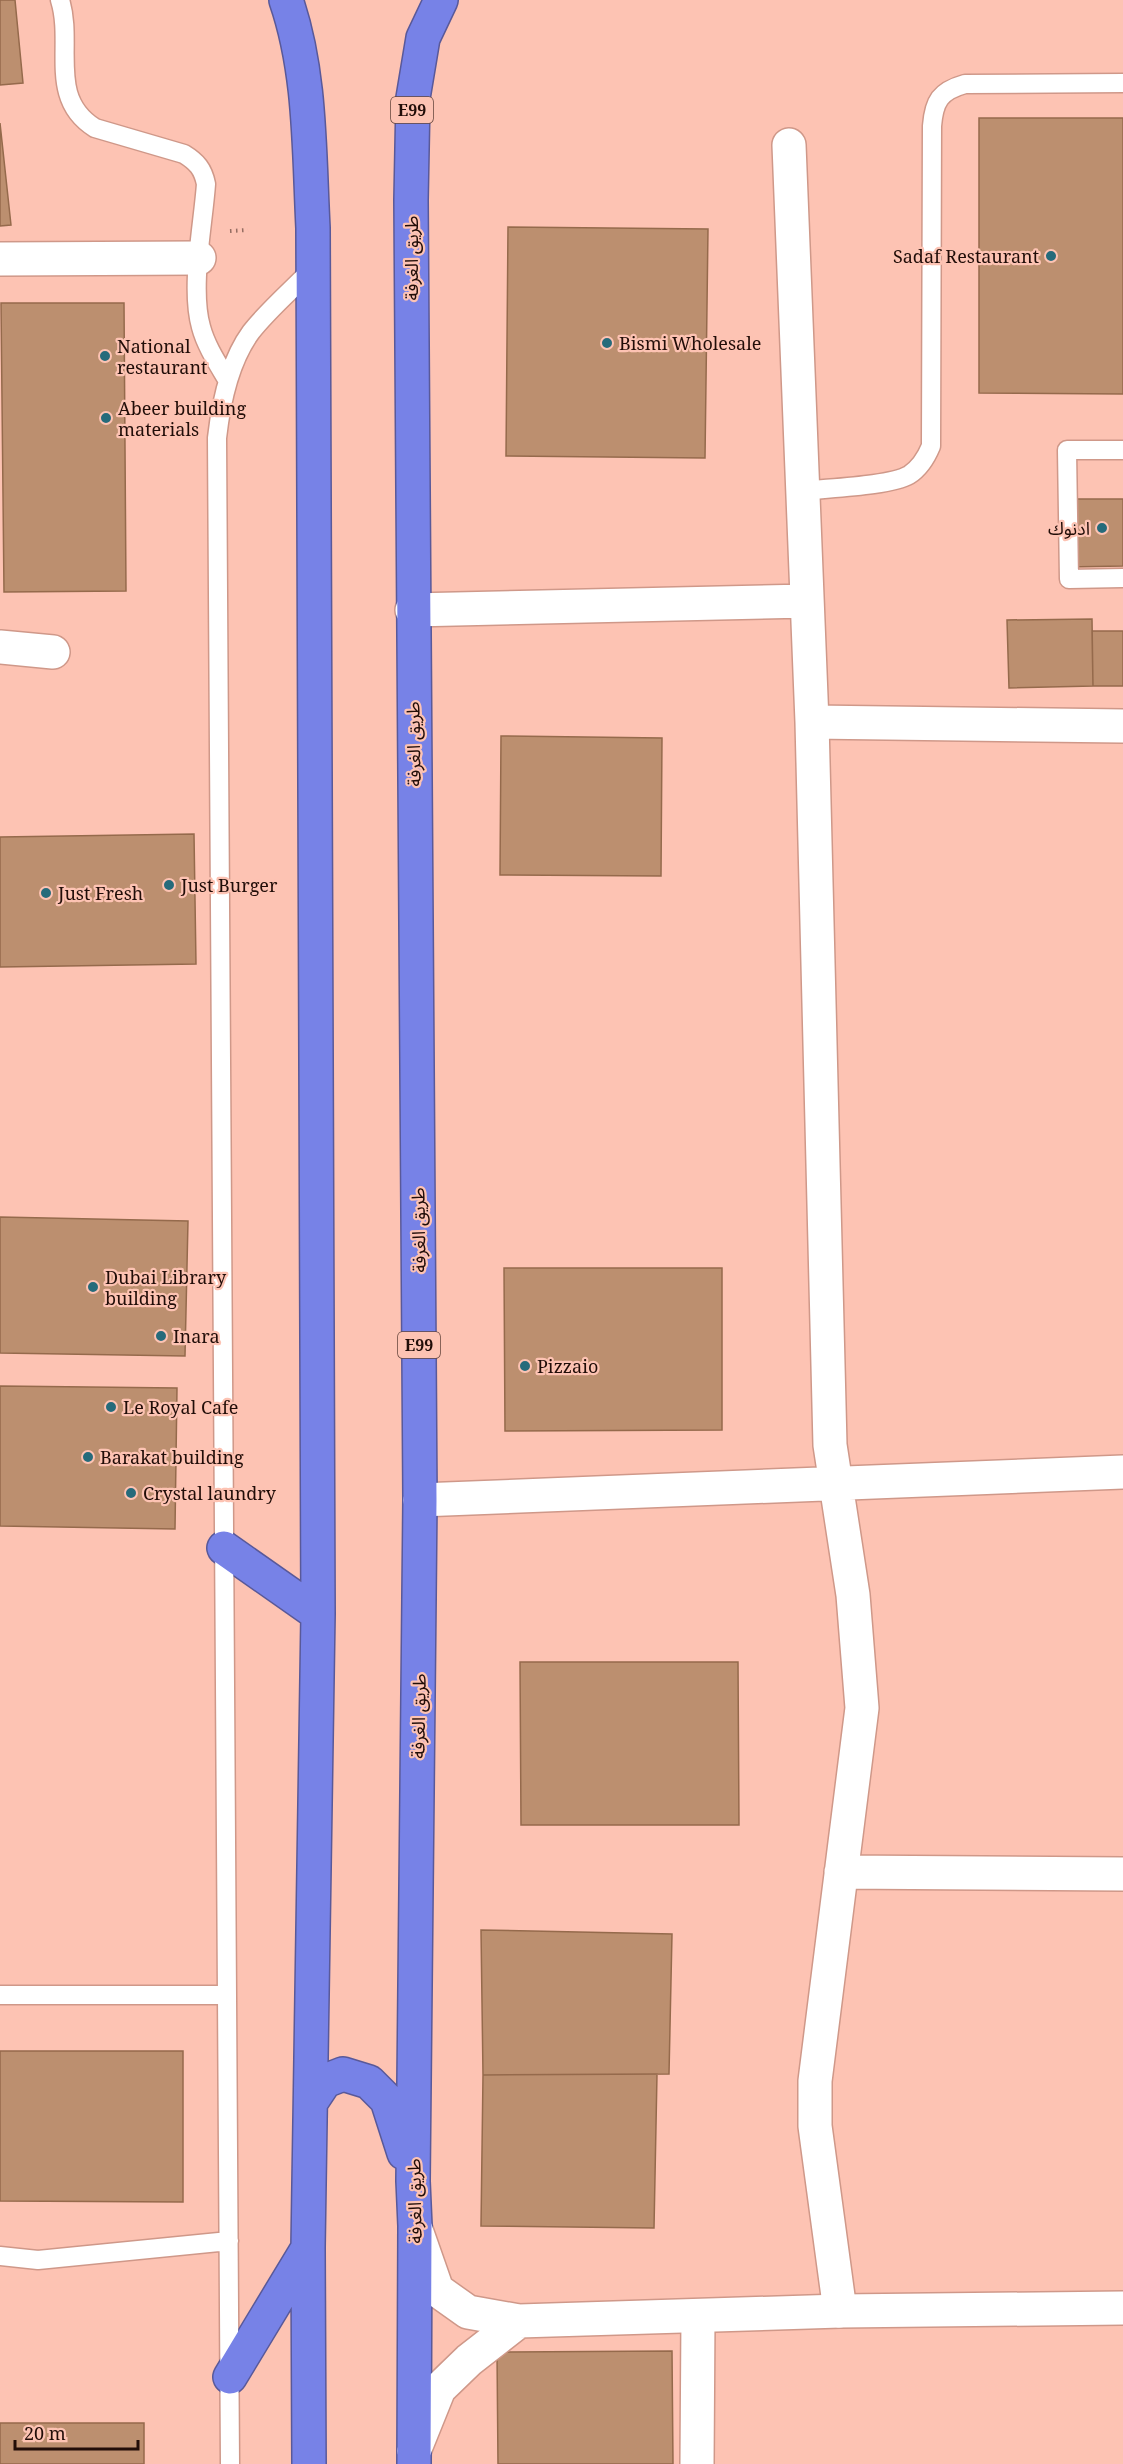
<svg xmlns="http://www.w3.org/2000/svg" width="1123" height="2464" font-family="'Noto Serif','Noto Sans Arabic',serif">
  <rect width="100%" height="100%" fill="#fdc3b3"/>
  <path fill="#bc8f6f" stroke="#956a4c" stroke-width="1.5" d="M0,0H15L23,83L0,85Z
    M979,118H1123V394L979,393Z
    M0,123L11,225L0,226Z
    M508,227L708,229L705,458L506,456Z
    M1,303H124L126,591L4,592Z
    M1065,499H1123V566L1066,567Z
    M1092,619L1093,686L1009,688L1007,620Z
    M1092,631H1123V686H1093Z
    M501,736L662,738L661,876L500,875Z
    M194,834L196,964L0,967V837Z
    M0,1217L188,1221L185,1356L0,1353Z
    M504,1268H722V1430L505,1431Z
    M0,1386L177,1388L175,1529L0,1526Z
    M520,1662H738L739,1825H521Z
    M481,1930L672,1934L669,2074L483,2075Z
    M0,2051H183V2202L0,2201Z
    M657,2074L654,2228L481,2226L483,2075Z
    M672,2351L673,2464H498L497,2352Z
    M0,2423H144V2464H0Z"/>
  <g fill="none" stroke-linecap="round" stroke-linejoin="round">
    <defs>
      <path id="lane" d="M60,0C74,45 47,98 95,128L184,154C197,162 203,169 206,184C203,226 190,288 201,327C206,346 218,364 228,381
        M1123,450H1067L1069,579L1123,578
        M803,491C827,488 890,486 909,475C920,468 926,458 931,446L932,126C934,101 940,91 965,84L1123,83
        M0,1995H227
        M0,2256L38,2260L229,2241
        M230,2464L217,438C221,402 229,362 251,332C269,309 293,289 313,268"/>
      <path id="street" d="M789,145L812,722L830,1445L853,1595L862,1708L815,2081V2126L840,2311
        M0,259L199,258
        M412,610L807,601
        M0,647L53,652
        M812,722L1123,726
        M420,1500L1123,1472
        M841,1872L1123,1874
        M697,2464L698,2317"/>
      <path id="secondary" d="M416,2230L437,2290L468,2312L519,2321L840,2311L1123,2308
        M414,2451L439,2389L469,2360L519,2321"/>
      <path id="highway" d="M286,0C311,72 309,152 313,228L318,1614L308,2248L309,2464
        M224,1548L318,1614
        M311,2102L325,2081L343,2074L369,2082L387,2100L404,2153
        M230,2377L308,2248
        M414,2464L415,2226L413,2181L420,1500L411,200L413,98L423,38L441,0"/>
    </defs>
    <use href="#lane" stroke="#cf9889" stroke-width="21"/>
    <use href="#street" stroke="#cf9889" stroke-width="36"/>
    <use href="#secondary" stroke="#cf9889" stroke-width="36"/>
    <use href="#highway" stroke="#595999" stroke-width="36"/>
    <path stroke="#956d62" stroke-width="4" stroke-dasharray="1.5 4.5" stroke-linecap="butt" d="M230,231L248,230"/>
    <use href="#lane" stroke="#fff" stroke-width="18"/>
    <use href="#street" stroke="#fff" stroke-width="33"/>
    <use href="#secondary" stroke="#fff" stroke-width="33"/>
    <use href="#highway" stroke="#7782e7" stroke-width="33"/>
  </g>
  <g fill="#266b7b" stroke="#fdc3b3" stroke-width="2">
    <circle cx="1051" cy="256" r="6"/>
    <circle cx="607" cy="343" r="6"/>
    <circle cx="105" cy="356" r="6"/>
    <circle cx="106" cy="418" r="6"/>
    <circle cx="1102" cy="528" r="6"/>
    <circle cx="169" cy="885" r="6"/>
    <circle cx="46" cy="893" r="6"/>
    <circle cx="93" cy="1287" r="6"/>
    <circle cx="161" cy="1336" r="6"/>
    <circle cx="525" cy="1366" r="6"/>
    <circle cx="111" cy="1407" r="6"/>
    <circle cx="88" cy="1457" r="6"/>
    <circle cx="131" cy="1493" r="6"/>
  </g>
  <g text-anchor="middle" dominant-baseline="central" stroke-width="4.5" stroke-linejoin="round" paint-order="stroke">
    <g fill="#fdc3b3" stroke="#63443b" stroke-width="1.5">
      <rect x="391" y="97" width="42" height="26" rx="4.5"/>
      <rect x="398" y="1332" width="42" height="26" rx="4.5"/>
    </g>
    <g font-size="16" font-weight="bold" fill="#210d08">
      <text x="412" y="110">E99</text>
      <text x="419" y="1345">E99</text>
    </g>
    <g font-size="18" fill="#210d08" stroke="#fdc3b3" text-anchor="start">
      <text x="1039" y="256" text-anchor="end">Sadaf Restaurant</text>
      <text x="619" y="343">Bismi Wholesale</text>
      <text x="117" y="346">National<tspan x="117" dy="21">restaurant</tspan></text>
      <text x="118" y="408">Abeer building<tspan x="118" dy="21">materials</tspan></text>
      <text x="1090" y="528" text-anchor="end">ادنوك</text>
      <text x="181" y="885">Just Burger</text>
      <text x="58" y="893">Just Fresh</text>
      <text x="105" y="1277">Dubai Library<tspan x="105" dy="21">building</tspan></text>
      <text x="173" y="1336">Inara</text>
      <text x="537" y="1366">Pizzaio</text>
      <text x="123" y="1407">Le Royal Cafe</text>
      <text x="100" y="1457">Barakat building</text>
      <text x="143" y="1493">Crystal laundry</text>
    </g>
    <g font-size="18" fill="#210d08" stroke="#fdc3b3">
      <text transform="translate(411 258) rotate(-90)">طريق الغرفة</text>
      <text transform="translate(413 744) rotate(-91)">طريق الغرفة</text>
      <text transform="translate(418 1230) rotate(-91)">طريق الغرفة</text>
      <text transform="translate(418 1716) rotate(-89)">طريق الغرفة</text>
      <text transform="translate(414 2201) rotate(-91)">طريق الغرفة</text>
    </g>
  </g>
  <path d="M15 2440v9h123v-9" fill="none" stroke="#210d08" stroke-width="3"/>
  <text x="24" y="2440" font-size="18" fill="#210d08" stroke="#fdc3b3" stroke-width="4.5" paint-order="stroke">20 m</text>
</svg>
